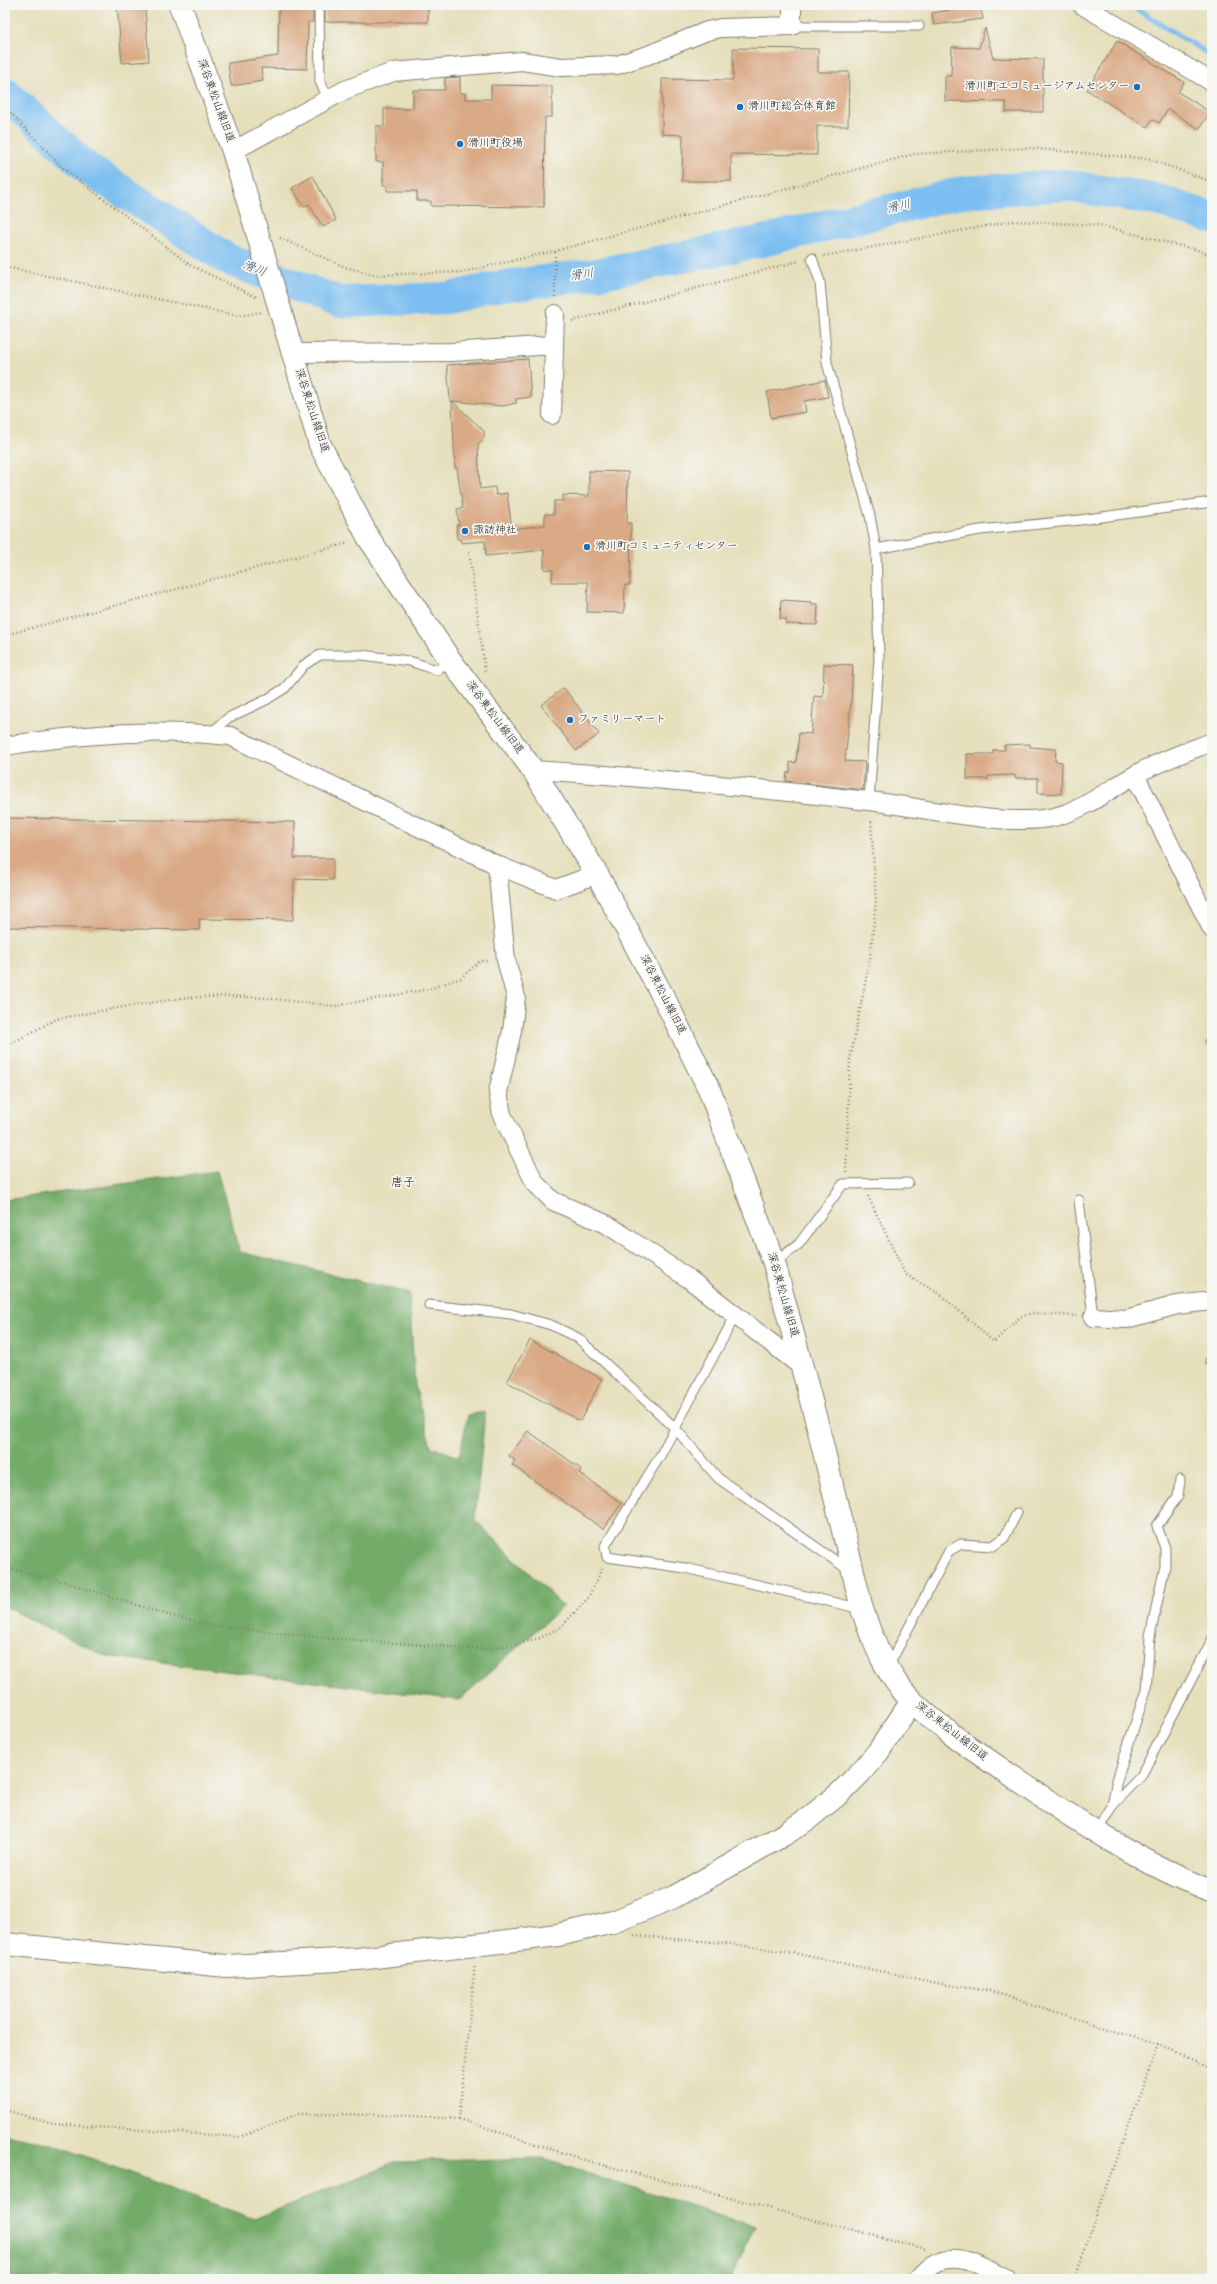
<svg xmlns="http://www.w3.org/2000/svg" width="1217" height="2284" font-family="'Gochi Hand','Klee One',sans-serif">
  <rect width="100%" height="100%" fill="#f6f6f2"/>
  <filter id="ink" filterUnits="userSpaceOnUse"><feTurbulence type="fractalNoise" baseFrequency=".025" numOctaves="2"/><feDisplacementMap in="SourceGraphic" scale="8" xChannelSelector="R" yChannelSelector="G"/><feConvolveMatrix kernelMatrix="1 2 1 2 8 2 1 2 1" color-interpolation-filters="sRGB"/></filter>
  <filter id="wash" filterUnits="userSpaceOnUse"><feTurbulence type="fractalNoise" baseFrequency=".012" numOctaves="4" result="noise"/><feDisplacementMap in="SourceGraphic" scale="16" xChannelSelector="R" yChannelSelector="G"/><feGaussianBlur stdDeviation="0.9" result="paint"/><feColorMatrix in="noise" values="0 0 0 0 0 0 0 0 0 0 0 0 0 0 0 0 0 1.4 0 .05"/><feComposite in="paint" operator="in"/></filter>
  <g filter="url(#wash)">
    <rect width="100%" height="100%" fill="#e5dfbb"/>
    <path fill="#73ab69" stroke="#486442" d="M217,1171L240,1252L409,1293L415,1385L431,1447L459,1457L468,1415L485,1412L475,1520L563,1606L459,1700L105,1656L5,1607V1200Z
      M5,2134L52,2144L254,2219L397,2162L541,2158L755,2226L730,2279H5Z"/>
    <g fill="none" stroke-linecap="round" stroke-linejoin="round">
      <path stroke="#7cbef1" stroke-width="5.5" d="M1130,5L1212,56"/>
      <path stroke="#7cbef1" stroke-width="32" d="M5,93L88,169L227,259L339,302L448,298L502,286L597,274L763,241L963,192L1064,185L1158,200L1212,218"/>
    </g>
    <g id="blocks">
      <path fill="#daaa86" d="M117,5H136V10L145,9L149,61L122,63Z
        M279,5H313V22H308L307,69L261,68L263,81L231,86L228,63L278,56Z
        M325,5H428V22H325Z
        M980,5L983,19L934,25L932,13Z
        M985,28L993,58L1043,59V112H1006V102L945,101V76H951L952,47L979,48Z
        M1117,41L1184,82L1178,92L1210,112L1199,129L1168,109L1159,123L1152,119L1147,127L1087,90Z
        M733,48L818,49V72H849L848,126H817V155L731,154V181H682L683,135L662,134V79L733,80Z
        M460,77V93H465V99H491V85L552,86V117H545L544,207L431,206V201H417V191H387V185H383V162H376V126H384V109H413V90H445V78Z
        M313,176L336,220L323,227L309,204L304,207L292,188Z
        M528,359L531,397L516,399V403L503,406L452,401L484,431V439L478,444L480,489L495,487L496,495L507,493L512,529L545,525V514H554V501H563V495L589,496V471L628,472L627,523H631L630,585H625L624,613L587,612L588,582H552L553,570L544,569V550L486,556L485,541L461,543L460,539H457L456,525H459L457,509L463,508L457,468H455L452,401L450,400L447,365Z
        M825,380L828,397L804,401L806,412L771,418L767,392Z
        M781,600L812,602V604H818L817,625L786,624V619H780Z
        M824,664L853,665L851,702L845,761L865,762L863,790L786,781L787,772L790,773V762L796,763L799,733L811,734L814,696L823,697Z
        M564,688L599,734L576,751L541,705Z
        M1030,744V747L1056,749L1055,761L1062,762L1061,794L1038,793V778H1015V775L988,776V779H967V754H993V750H1005L1004,745Z
        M5,818L295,822L294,858H333V880L294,879L293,920L199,919V930L5,927Z
        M530,1340L602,1379L580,1421L507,1382Z
        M528,1431L581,1469L579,1473L622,1503L603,1529L512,1465L515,1460L509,1456Z"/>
    </g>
  </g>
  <g filter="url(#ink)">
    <use href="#blocks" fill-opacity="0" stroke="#807e6c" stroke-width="1"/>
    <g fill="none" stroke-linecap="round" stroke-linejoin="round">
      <defs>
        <path id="service" d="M319,5L320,82L329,99
          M792,26H919
          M812,258L820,282L827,363L870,516L876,549L879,659L869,801
          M876,549L980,530L1080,520L1212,502
          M210,734L228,718L266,700L285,688L304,665L320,655H362L409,661L437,670L450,660
          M1210,1041L1212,1045
          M1079,1200L1093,1317
          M774,1263L799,1244L843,1184L908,1183
          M429,1305L511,1314L551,1325L578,1338L675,1428L718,1478L850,1571
          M735,1316L660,1456L605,1546L607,1557L685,1568L862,1609
          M1210,1361L1212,1364
          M888,1667L949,1551L961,1544L993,1546L1004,1538L1017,1513
          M1112,1806L1117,1780L1146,1690L1150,1636L1165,1566V1548L1157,1526L1178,1496L1180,1480
          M1097,1831L1112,1806L1141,1776L1212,1640"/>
        <path id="minor" d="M1082,5L1212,82
          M233,151L345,90L393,72L522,61L561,67L617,65L648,55L707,31L721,28L792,26V5
          M292,353L452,352L553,345
          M552,415L555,314
          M5,746C80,734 155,728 230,736L497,865L556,889L597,874
          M533,770C646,777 758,788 869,801C922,807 1004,828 1054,817C1084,810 1108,790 1135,775C1159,761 1186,752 1212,742
          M1135,775L1212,929
          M497,865L506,960L516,997L512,1031L498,1092L502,1115L535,1183L553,1201L608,1225L689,1279L802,1367
          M1093,1317L1126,1319L1177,1305L1212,1301
          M918,2279C944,2243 976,2263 1007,2279"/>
        <path id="tertiary" d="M180,5L233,151L320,445L368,537L448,657L533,770L597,874L666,1002L709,1089L774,1263L817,1423L862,1609C873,1642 887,1677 913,1702C942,1730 984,1757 1017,1780C1079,1822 1142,1864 1212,1891
          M5,1944L226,1966L358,1959L558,1935L613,1922L674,1897L785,1834L809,1818L840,1793L860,1773L878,1752L912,1701"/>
      </defs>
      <use href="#service" stroke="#807e6c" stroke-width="11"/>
      <use href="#minor" stroke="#807e6c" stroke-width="20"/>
      <use href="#tertiary" stroke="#807e6c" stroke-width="24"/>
      <path stroke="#807e6c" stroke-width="2.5" stroke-dasharray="1 3" stroke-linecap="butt" d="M5,107L63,168L190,265L256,297
        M280,238L345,267L375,275L463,272L555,251L914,154L1028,148L1149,159L1212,182
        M824,256L1013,221L1099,225L1197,250L1212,256
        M5,267L239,316L261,312
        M555,297V251
        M572,321L799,261
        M469,551L485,671
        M5,635L348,543
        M5,1047L56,1019L117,1008L182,998L228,996L265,998L335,1006L429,989L461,978L480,961H489
        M846,1172L850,1060L870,958L876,901L871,819
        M868,1196L905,1274L940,1294L994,1342L1020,1317L1032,1313L1077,1316
        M5,1568L62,1581L168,1615L210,1625L327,1638L478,1649L513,1645L540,1638L561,1627L588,1598L602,1569
        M634,1936L725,1943L788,1952L947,1985L991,1991L1158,2045L1209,2066L1212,2062
        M5,2110L53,2124L240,2137L298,2114L393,2115L459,2119L591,2162L926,2249
        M459,2119L475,1964
        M1074,2279L1158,2045"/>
      <use href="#service" stroke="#fff" stroke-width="9"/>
      <use href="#minor" stroke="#fff" stroke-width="18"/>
      <use href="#tertiary" stroke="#fff" stroke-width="22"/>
    </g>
  </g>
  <g fill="#1f6fb2" stroke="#f6f6f2" stroke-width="1.5">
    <circle cx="1137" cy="87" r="4"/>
    <circle cx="740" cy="107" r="4"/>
    <circle cx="460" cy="144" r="4"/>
    <circle cx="465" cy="531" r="4"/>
    <circle cx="587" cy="547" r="4"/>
    <circle cx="570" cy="720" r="4"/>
  </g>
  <g text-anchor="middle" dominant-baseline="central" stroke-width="3.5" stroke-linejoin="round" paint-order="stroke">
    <g font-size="11" fill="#1c1c1c" stroke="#f6f6f2" text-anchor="start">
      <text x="1129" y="87" text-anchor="end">滑川町エコミュージアムセンター</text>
      <text x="748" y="107">滑川町総合体育館</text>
      <text x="468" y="144">滑川町役場</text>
      <text x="473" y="531">諏訪神社</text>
      <text x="595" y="547">滑川町コミュニティセンター</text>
      <text x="578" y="720">ファミリーマート</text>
    </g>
    <g font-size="11" fill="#1c1c1c" stroke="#f6f6f2">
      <text transform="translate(215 101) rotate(70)">深谷東松山線旧道</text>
      <text transform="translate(311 411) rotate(72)">深谷東松山線旧道</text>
      <text transform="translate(494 718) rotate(53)">深谷東松山線旧道</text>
      <text transform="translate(662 995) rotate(63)">深谷東松山線旧道</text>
      <text transform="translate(782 1295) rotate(74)">深谷東松山線旧道</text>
      <text transform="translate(951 1732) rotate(38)">深谷東松山線旧道</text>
    </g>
    <g font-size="12" font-style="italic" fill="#3e5567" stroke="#f6f6f2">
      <text transform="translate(899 208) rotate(-14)">滑川</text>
      <text transform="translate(254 270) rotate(21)">滑川</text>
      <text transform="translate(582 276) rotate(-8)">滑川</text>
    </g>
    <g font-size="12" fill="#1c1c1c" stroke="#f6f6f2">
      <text x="403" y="1184">唐子</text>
    </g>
  </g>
  <rect width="1217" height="2284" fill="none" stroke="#f6f6f2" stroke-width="20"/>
</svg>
